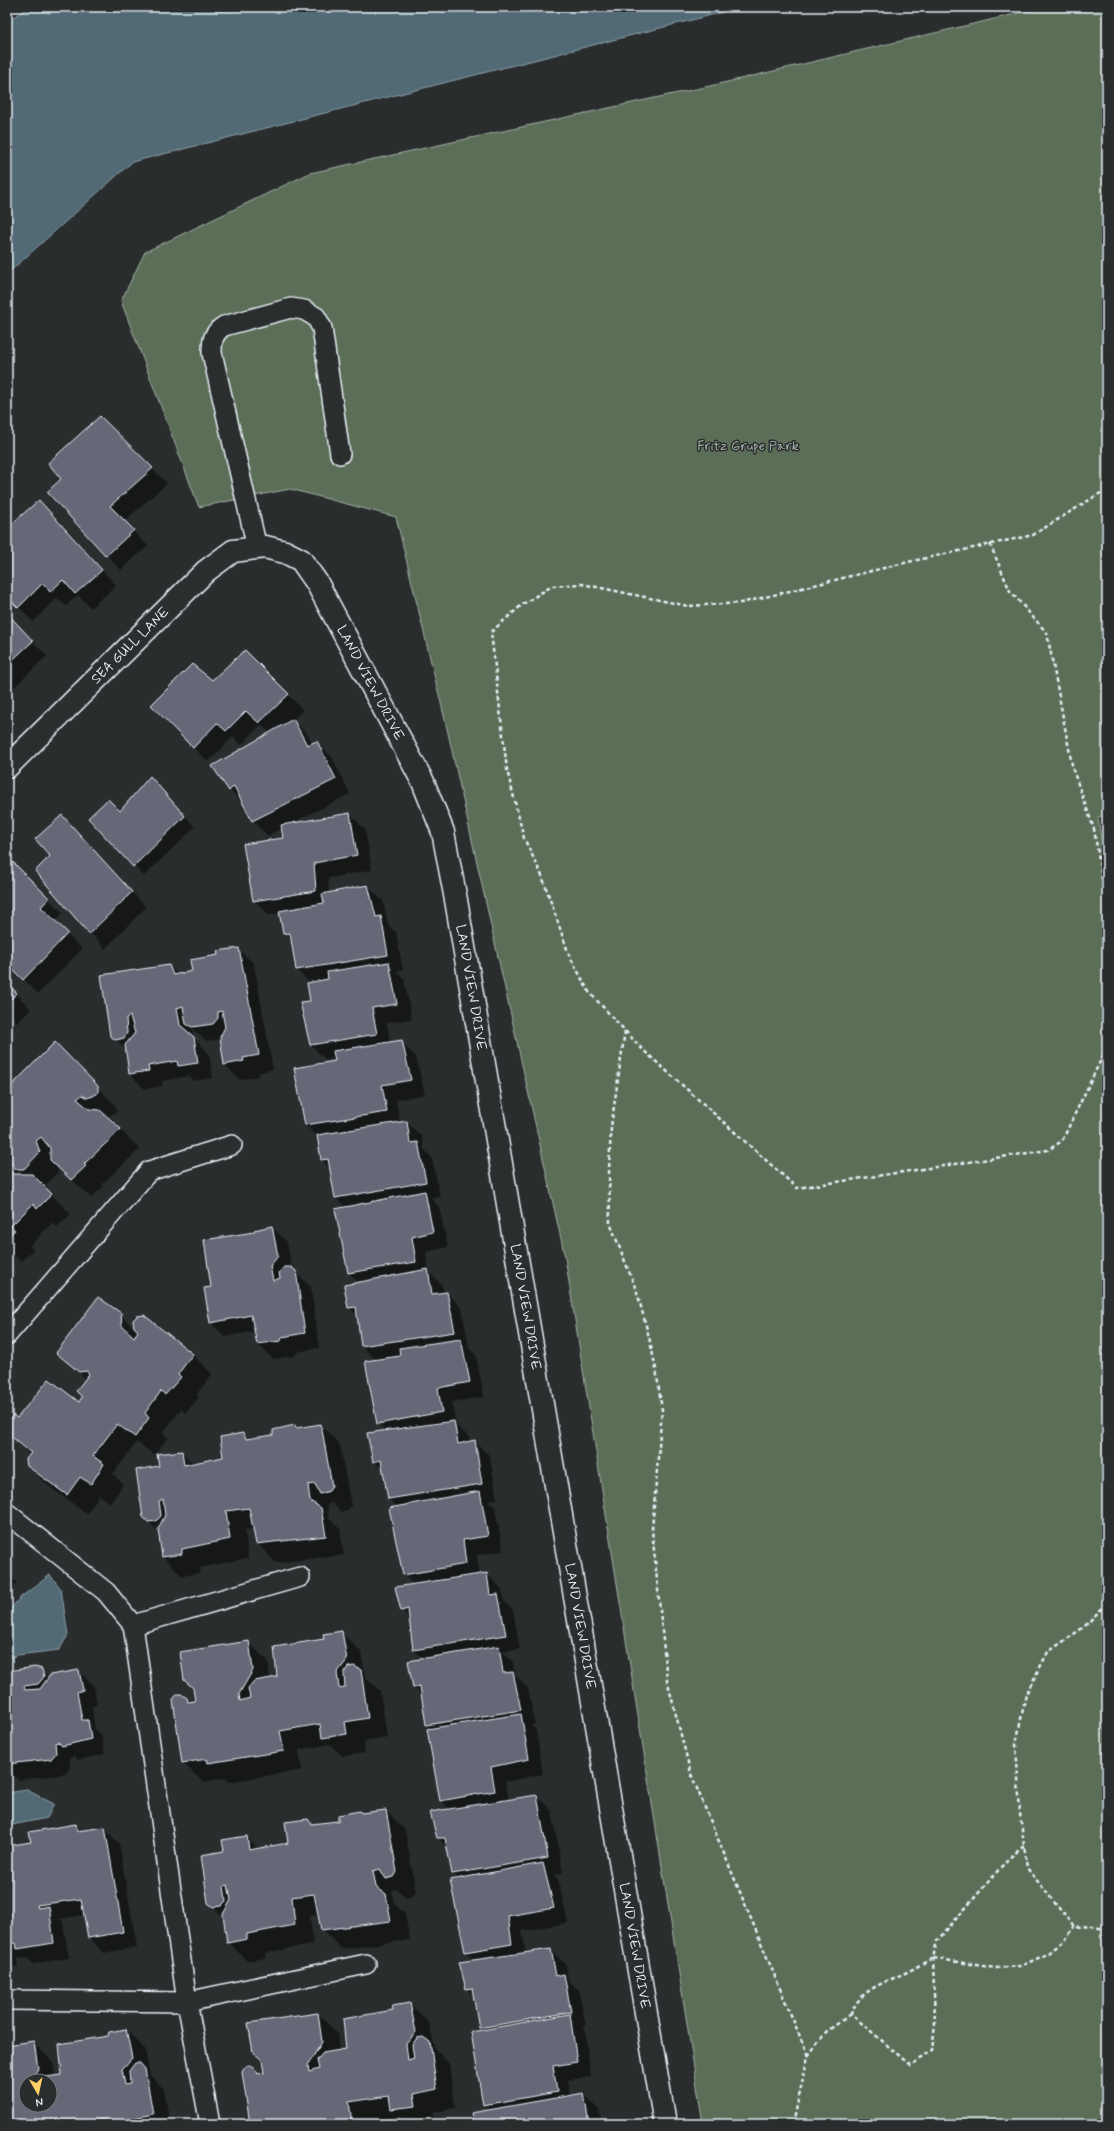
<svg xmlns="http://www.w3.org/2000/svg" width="1114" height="2131" font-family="Mynerve,sans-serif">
  <rect width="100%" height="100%" fill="#2a2d2e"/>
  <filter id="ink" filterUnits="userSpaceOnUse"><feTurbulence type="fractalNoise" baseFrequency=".025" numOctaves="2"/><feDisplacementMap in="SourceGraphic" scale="8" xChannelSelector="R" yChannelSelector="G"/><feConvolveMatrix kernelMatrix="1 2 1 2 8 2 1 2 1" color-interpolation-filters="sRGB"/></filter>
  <g filter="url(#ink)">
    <path fill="#5d6e58" stroke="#a2b0a8" d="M1045,7H1107V815L1098,817L1107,878V2124H703L565,1257L446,724L396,517L290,489L199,507L121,301L145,252L310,173L710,86Z"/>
    <path fill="#516a76" stroke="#8da0aa" d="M30,7H743L132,162L7,274V21Z
      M50,1575L61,1589L68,1635L59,1650L17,1655L7,1659V1612L21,1597Z
      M27,1790L54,1804L47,1818L7,1826V1793Z"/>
    <path fill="#0007" fill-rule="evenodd" d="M100,418L167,483L124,522L148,546L121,570L107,555L63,479Z
      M39,501L116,585L91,608L78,595L66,606L57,598L33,622L7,595V529Z
      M7,614L47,656L7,694Z
      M245,651L303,710L293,720L308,735L313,744L317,742L332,757L350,794L292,823L350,814L365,829L372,870L328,878L329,893L368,886L383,901L388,925L396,932L403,970L396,971L404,979L412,1019L387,1023L390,1043L401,1042L416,1057L425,1094L396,1100L400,1123L407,1122L422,1137L424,1149L432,1158L440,1196L431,1198L439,1207L448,1247L426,1252L429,1272L442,1285L444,1293H447L462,1308L469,1347H468L476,1355L484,1397L452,1402L456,1425L469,1437V1442H475L490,1456L497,1499L488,1500L495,1507L503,1551L477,1555L480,1575L487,1574L502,1589L504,1601L513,1610L520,1649L503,1652L513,1662L515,1675L528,1688L535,1725H531L536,1730L543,1774L505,1782L509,1800L537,1796L552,1811L563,1873L553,1875L558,1879L568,1923L522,1931L526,1953L551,1950L566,1965L568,1980L579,1990L586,2027H582L585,2030L591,2077L567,2080L570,2097L584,2094L599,2109L601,2124H474L491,2111L484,2104V2031L480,2027L474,1996L467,1989L475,1961L465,1952L458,1879L453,1873L448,1848L438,1838L450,1810L441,1800L432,1730L427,1725L423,1696L414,1687L423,1659L414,1650L410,1619L402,1611L414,1585L404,1575L398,1508L389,1499L384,1471L374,1461L386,1431L378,1423L376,1360L362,1346L358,1316L349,1307L359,1283L348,1272L346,1208L336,1198L330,1169L322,1160L318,1137L305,1125L336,1062L335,1058L326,1060L311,1045L301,1003L311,1002V984L296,969L292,941L284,933L280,913L269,915L254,900L284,839L282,828L268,836L253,821L245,805L230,790L270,733L261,725L241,745L233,737L208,762L152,705L212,681Z
      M150,777L195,827L144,876L134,866L120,812Z
      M62,816L146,907L105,949L36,871L51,856Z
      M12,863L63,913L55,922L82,949L38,994L7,962V868Z
      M239,949L254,964L273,1069L258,1073V1076L240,1080L225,1065L221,1039L207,1041L192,1029L194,1038L209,1053L213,1078L194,1081L189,1076L162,1081L163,1086L145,1089L130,1074L127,1051L111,1035L169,966L178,975L193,971L219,956Z
      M7,984L31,1009L17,1023L13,1019L7,1025Z
      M55,1044L116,1106L117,1112L107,1117L140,1149L102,1184L104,1186L91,1198L56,1164L58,1172L44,1187L71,1214L57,1227L52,1223L30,1246L33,1250L21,1262L7,1249V1091Z
      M272,1227L287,1242L292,1269L311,1287L319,1348L297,1352L295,1356L273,1359L258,1344L255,1331L225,1337L210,1322L212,1288L255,1233Z
      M120,1314L136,1330L134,1321L192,1354L212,1374L197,1394L199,1397L185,1414L181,1409L163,1433L168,1438L154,1455L137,1442L113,1474L123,1484L111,1503L99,1495L87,1514L47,1485L28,1466L30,1455L7,1433V1425L17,1419L80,1403L83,1397L86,1379L58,1353Z
      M321,1425L340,1445L351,1506L348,1510L341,1512L332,1503L327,1505L329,1518L340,1529L344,1555L276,1563L257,1543L254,1529L245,1530L248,1558L200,1568L201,1573L182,1576L163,1557L159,1533L144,1517L160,1466L182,1452L194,1464L224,1458L242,1434L248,1440L274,1435L295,1426L297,1428Z
      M7,1572L17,1583L7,1592Z
      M7,1604L11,1608L7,1613Z
      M341,1632L361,1652L365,1676L380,1691L387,1737L364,1741L365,1753L342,1756L330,1744L299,1750L302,1770L229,1782L225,1778L203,1782L183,1763L187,1699L191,1703L197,1702L248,1642L268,1661L270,1679L278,1678L325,1639Z
      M41,1670L49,1678L79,1671L94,1686L97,1705L92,1707L95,1729L102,1736L105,1754L78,1760L74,1756L70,1758V1768L66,1774L18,1780L7,1769V1672Z
      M386,1811L405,1830L416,1891L413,1896L406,1898L397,1889L392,1890L394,1903L405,1914L410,1940L341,1949L322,1929L319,1915L310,1916L313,1944L265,1953L266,1958L247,1961L228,1942L224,1918L209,1903L225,1852L247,1837L259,1850L289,1843L307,1820L313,1825L339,1821L362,1814Z
      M75,1826L81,1831L104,1828L119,1843L137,1947L104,1953L89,1938L85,1915L60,1919L63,1922L69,1958L33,1964L28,1958L17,1959L18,1966L7,1968V1847L32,1843Z
      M410,2004L429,2023L435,2049L449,2063L455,2108L433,2113L434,2124H407L399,2116L368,2121V2124H251L243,2072L255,2071L260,2075L265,2074L318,2014L337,2033L339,2051L348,2050L394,2011Z
      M126,2030L145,2049L150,2075L164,2089L170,2124H7V2045L33,2042L53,2062L55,2077L63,2076L109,2037ZM26,2081H50V2105H26Z"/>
    <path fill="#656776" stroke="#e8f1f8" d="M100,416L153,468L110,506L134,530L106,556L47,492L61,479L48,463Z
      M39,500L102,570L75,594L63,580L50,592L43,583L18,608L7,596V528Z
      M7,613L33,641L7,665Z
      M245,650L289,694L259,723L246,711L226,731L217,723L193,748L151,705L192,664L212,680Z
      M293,719L307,745L317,741L336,779L252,821L234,786L229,791L212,766Z
      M150,776L185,816L133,867L88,818L108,799L120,811Z
      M350,813L357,855L314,863L316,891L253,901L243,844L283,838L281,825Z
      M62,815L132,892L89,934L35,871L50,856L35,839Z
      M12,861L49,898L41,907L68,933L23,980L7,964V867Z
      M368,885L376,917L381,916L388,955L296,970L290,933L283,934L279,911L324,903L322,894Z
      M239,948L259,1055L243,1058L244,1061L224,1065L220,1037L225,1027L222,1011L218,1012V1018L213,1024L192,1027L186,1024L183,1006L177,1008L180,1025L194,1037L198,1063L178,1066L177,1061L148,1066L149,1071L129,1074L125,1045L135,1033L130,1016L126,1018L127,1033L124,1038L116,1040L110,1036L101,975L169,965L173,975L192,971L190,960L218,955L217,951Z
      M389,962L397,1004L372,1008L377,1034L310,1045L300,1002L310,1001L307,983L328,979L327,972Z
      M7,983L17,993L7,1003Z
      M402,1040L411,1080L382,1085L387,1112L305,1125L294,1068L335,1061L333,1051Z
      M55,1042L98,1086V1093L93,1096L87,1098L82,1095L77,1099L89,1109L100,1110L121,1129L84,1164L86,1166L71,1180L50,1160V1148L41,1137L36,1141L40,1152L24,1169H16L7,1159V1090Z
      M407,1121L410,1143L418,1142L426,1182L335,1198L328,1159L321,1160L317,1135Z
      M7,1168L13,1174H32L52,1194L37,1209L33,1204L11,1226L15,1230L7,1237Z
      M425,1191L433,1232L412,1237L416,1262L348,1273L335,1209Z
      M272,1226L278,1256L270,1266L273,1281L280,1278L279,1273L284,1267H291L296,1271L305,1333L282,1337L281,1341L257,1344L251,1315L210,1323L204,1288L211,1287L204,1240L254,1232V1230Z
      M428,1269L432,1294L447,1292L455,1332L361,1346L356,1307L348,1308L344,1285Z
      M98,1297L121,1313L122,1326L134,1337L138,1331L134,1327L133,1320L137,1316L144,1315L193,1354L178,1374L181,1377L165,1395L161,1391L145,1413L149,1418L135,1437L117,1424L93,1456L104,1464L91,1484L80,1477L67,1495L27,1466L26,1459L31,1453L7,1433V1423L13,1415L17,1418L49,1379L79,1402L82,1397L76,1391L89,1374L87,1371L79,1372L56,1353Z
      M461,1339L470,1382L438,1388L442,1412L377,1424L365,1361L400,1356L399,1348Z
      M454,1421L458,1444L475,1440L482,1484L388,1499L381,1460L373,1462L367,1433Z
      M321,1424L332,1486L329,1491L320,1494L315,1484L308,1485L310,1501L321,1508L326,1536L256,1544L249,1508L226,1511L230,1539L182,1549V1554L162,1557L158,1529L165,1515L163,1499L159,1501L161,1516L156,1521L148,1522L143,1517L136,1470L159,1466L157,1454L182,1451L184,1465L223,1457L220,1437L243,1433L246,1439L273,1435V1430L295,1425L296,1428Z
      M480,1491L488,1536L463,1540L466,1564L403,1575L389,1508Z
      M487,1573L490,1595L498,1594L506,1635L413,1650L408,1609L401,1611L395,1587Z
      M342,1631L347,1660L337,1673L339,1688L345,1687L344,1673L348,1667L354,1666L361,1670L368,1718L345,1722L347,1734L322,1738L320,1724L280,1731L284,1751L208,1763L207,1759L182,1763L173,1700L177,1694H181L187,1698L188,1702L195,1701L193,1688L184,1680L180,1652L249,1641L253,1670L239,1694L240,1701L250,1698L248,1688L254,1681L277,1677L274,1647L324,1639L323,1634Z
      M499,1646L503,1673L513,1672L521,1710L426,1725L420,1686L413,1688L408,1661Z
      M35,1667L42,1669L44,1677L38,1684L24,1686L25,1690L40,1689L50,1675L79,1670L83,1690L77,1692L82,1720H88L91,1739L62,1746L58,1742L55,1743L56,1753L51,1759L7,1764V1671Z
      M521,1714L529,1759L491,1767L495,1791L440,1801L427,1729Z
      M537,1795L548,1858L452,1874L445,1838H437L430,1812Z
      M386,1810L397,1872L394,1877L386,1879L380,1869L373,1871L376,1887L386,1894L391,1921L321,1930L314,1894L292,1897L295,1925L247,1934V1939L227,1943L223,1914L231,1900L228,1885L224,1886L226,1901L221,1906L213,1907L208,1903L201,1855L224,1851L222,1840L247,1836L249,1850L288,1843L285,1822L308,1819L311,1824L338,1821V1815L360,1811L361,1813Z
      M76,1824L77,1831L105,1827L123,1932L88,1938L81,1899L37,1905L38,1908L49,1906L54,1943L17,1949L16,1943L7,1944V1846L31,1842L29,1832Z
      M543,1863L554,1908L508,1916L512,1944L465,1952L450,1880Z
      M551,1949L556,1976L564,1974L571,2012L479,2028L472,1988L466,1989L459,1962Z
      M410,2003L416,2032L406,2044L408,2060L414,2058L412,2045L417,2038L423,2037L430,2042L437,2089L414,2094L416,2106L391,2109L389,2096L349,2102L352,2123L250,2124L242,2072L246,2066H250L256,2070L258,2074L264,2073L262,2060L253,2052L248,2023L318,2013L322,2042L308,2065L309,2072L319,2069L317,2060L323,2053L346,2049L343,2019L393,2010L392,2006Z
      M570,2014L577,2062L553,2066L557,2092L483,2105L471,2032Z
      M126,2029L132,2058L122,2069L125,2085L130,2084L129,2071L135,2063H140L145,2069L153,2114L130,2119L131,2124H105L104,2119L76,2124H7V2045L34,2041L38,2069L29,2081H26L23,2090L26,2105H50V2081H35L37,2078L62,2075L59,2044L108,2036L109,2032Z
      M584,2093L589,2124H473L471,2113Z"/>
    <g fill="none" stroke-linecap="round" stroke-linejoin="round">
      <defs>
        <path id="lane" d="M257,548L212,353C212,340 213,333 224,326L291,308L304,310L316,317L322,328L340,454
          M7,1335L149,1171L232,1145
          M7,1513L106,1592L133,1625
          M7,2000L187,2002L366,1964
          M210,2124L187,2002L133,1625L300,1577"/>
        <g id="street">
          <path id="s1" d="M7,767L206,571L233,551L265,547L285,552L301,560L317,583L423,782L443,832L456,900L665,2124"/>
        </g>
      </defs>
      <use href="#lane" stroke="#e8f1f8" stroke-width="22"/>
      <use href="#street" stroke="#e8f1f8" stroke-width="25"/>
      <path stroke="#e8f1f8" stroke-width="2.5" stroke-dasharray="4 3" stroke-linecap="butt" d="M1107,489L1033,535L908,562L741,603L688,606L582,584L552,586L523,604L491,632L507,770L524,838L542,876L569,955L589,992L642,1049L797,1188L1048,1150L1062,1141L1107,1047
        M990,544L1010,591L1047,633L1073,770L1094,829L1107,909
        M625,1031L611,1127L609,1170L610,1223L637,1292L649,1337L656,1369L662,1410L652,1530L667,1680L691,1774L808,2056L793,2124
        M1107,1603L1084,1627L1048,1652L1026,1694L1016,1744L1020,1814L1027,1868L1074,1927L1092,1926L1107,1930
        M1024,1846L1008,1859L937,1941L933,1958L995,1968L1021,1966L1049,1953L1066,1939L1074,1927
        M933,1958L935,2023L932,2051L910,2065L851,2014C861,1987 886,1983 909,1971C917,1967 925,1962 933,1958Z
        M808,2056L826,2032L851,2014"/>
      <use href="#lane" stroke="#2a2d2e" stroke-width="19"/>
      <use href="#street" stroke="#2a2d2e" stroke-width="22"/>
    </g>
  </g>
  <g text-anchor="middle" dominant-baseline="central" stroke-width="3" stroke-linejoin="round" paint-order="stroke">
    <g font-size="14" fill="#a9b6b0" stroke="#2a2d2e">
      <text x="748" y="446">Fritz Grupe Park</text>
    </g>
    <g font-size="14" fill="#e8f1f8" stroke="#2a2d2e">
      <text stroke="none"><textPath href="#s1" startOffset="173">SEA GULL LANE</textPath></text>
      <text stroke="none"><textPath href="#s1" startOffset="525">LAND VIEW DRIVE</textPath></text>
      <text stroke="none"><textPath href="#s1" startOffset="849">LAND VIEW DRIVE</textPath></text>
      <text stroke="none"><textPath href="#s1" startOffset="1173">LAND VIEW DRIVE</textPath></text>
      <text stroke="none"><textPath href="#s1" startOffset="1497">LAND VIEW DRIVE</textPath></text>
      <text stroke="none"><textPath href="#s1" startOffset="1821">LAND VIEW DRIVE</textPath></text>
    </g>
  </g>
  <rect width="1114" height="2131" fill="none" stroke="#2a2d2e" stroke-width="24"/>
  <rect x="12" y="12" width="1090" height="2107" fill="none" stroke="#e8f1f8" stroke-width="1.5" filter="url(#ink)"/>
  <g transform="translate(38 2093) rotate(171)"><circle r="19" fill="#2a2d2e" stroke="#767b7f"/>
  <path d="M0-3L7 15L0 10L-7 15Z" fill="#ffd166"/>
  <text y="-6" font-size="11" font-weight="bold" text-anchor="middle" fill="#e8f1f8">N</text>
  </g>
</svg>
